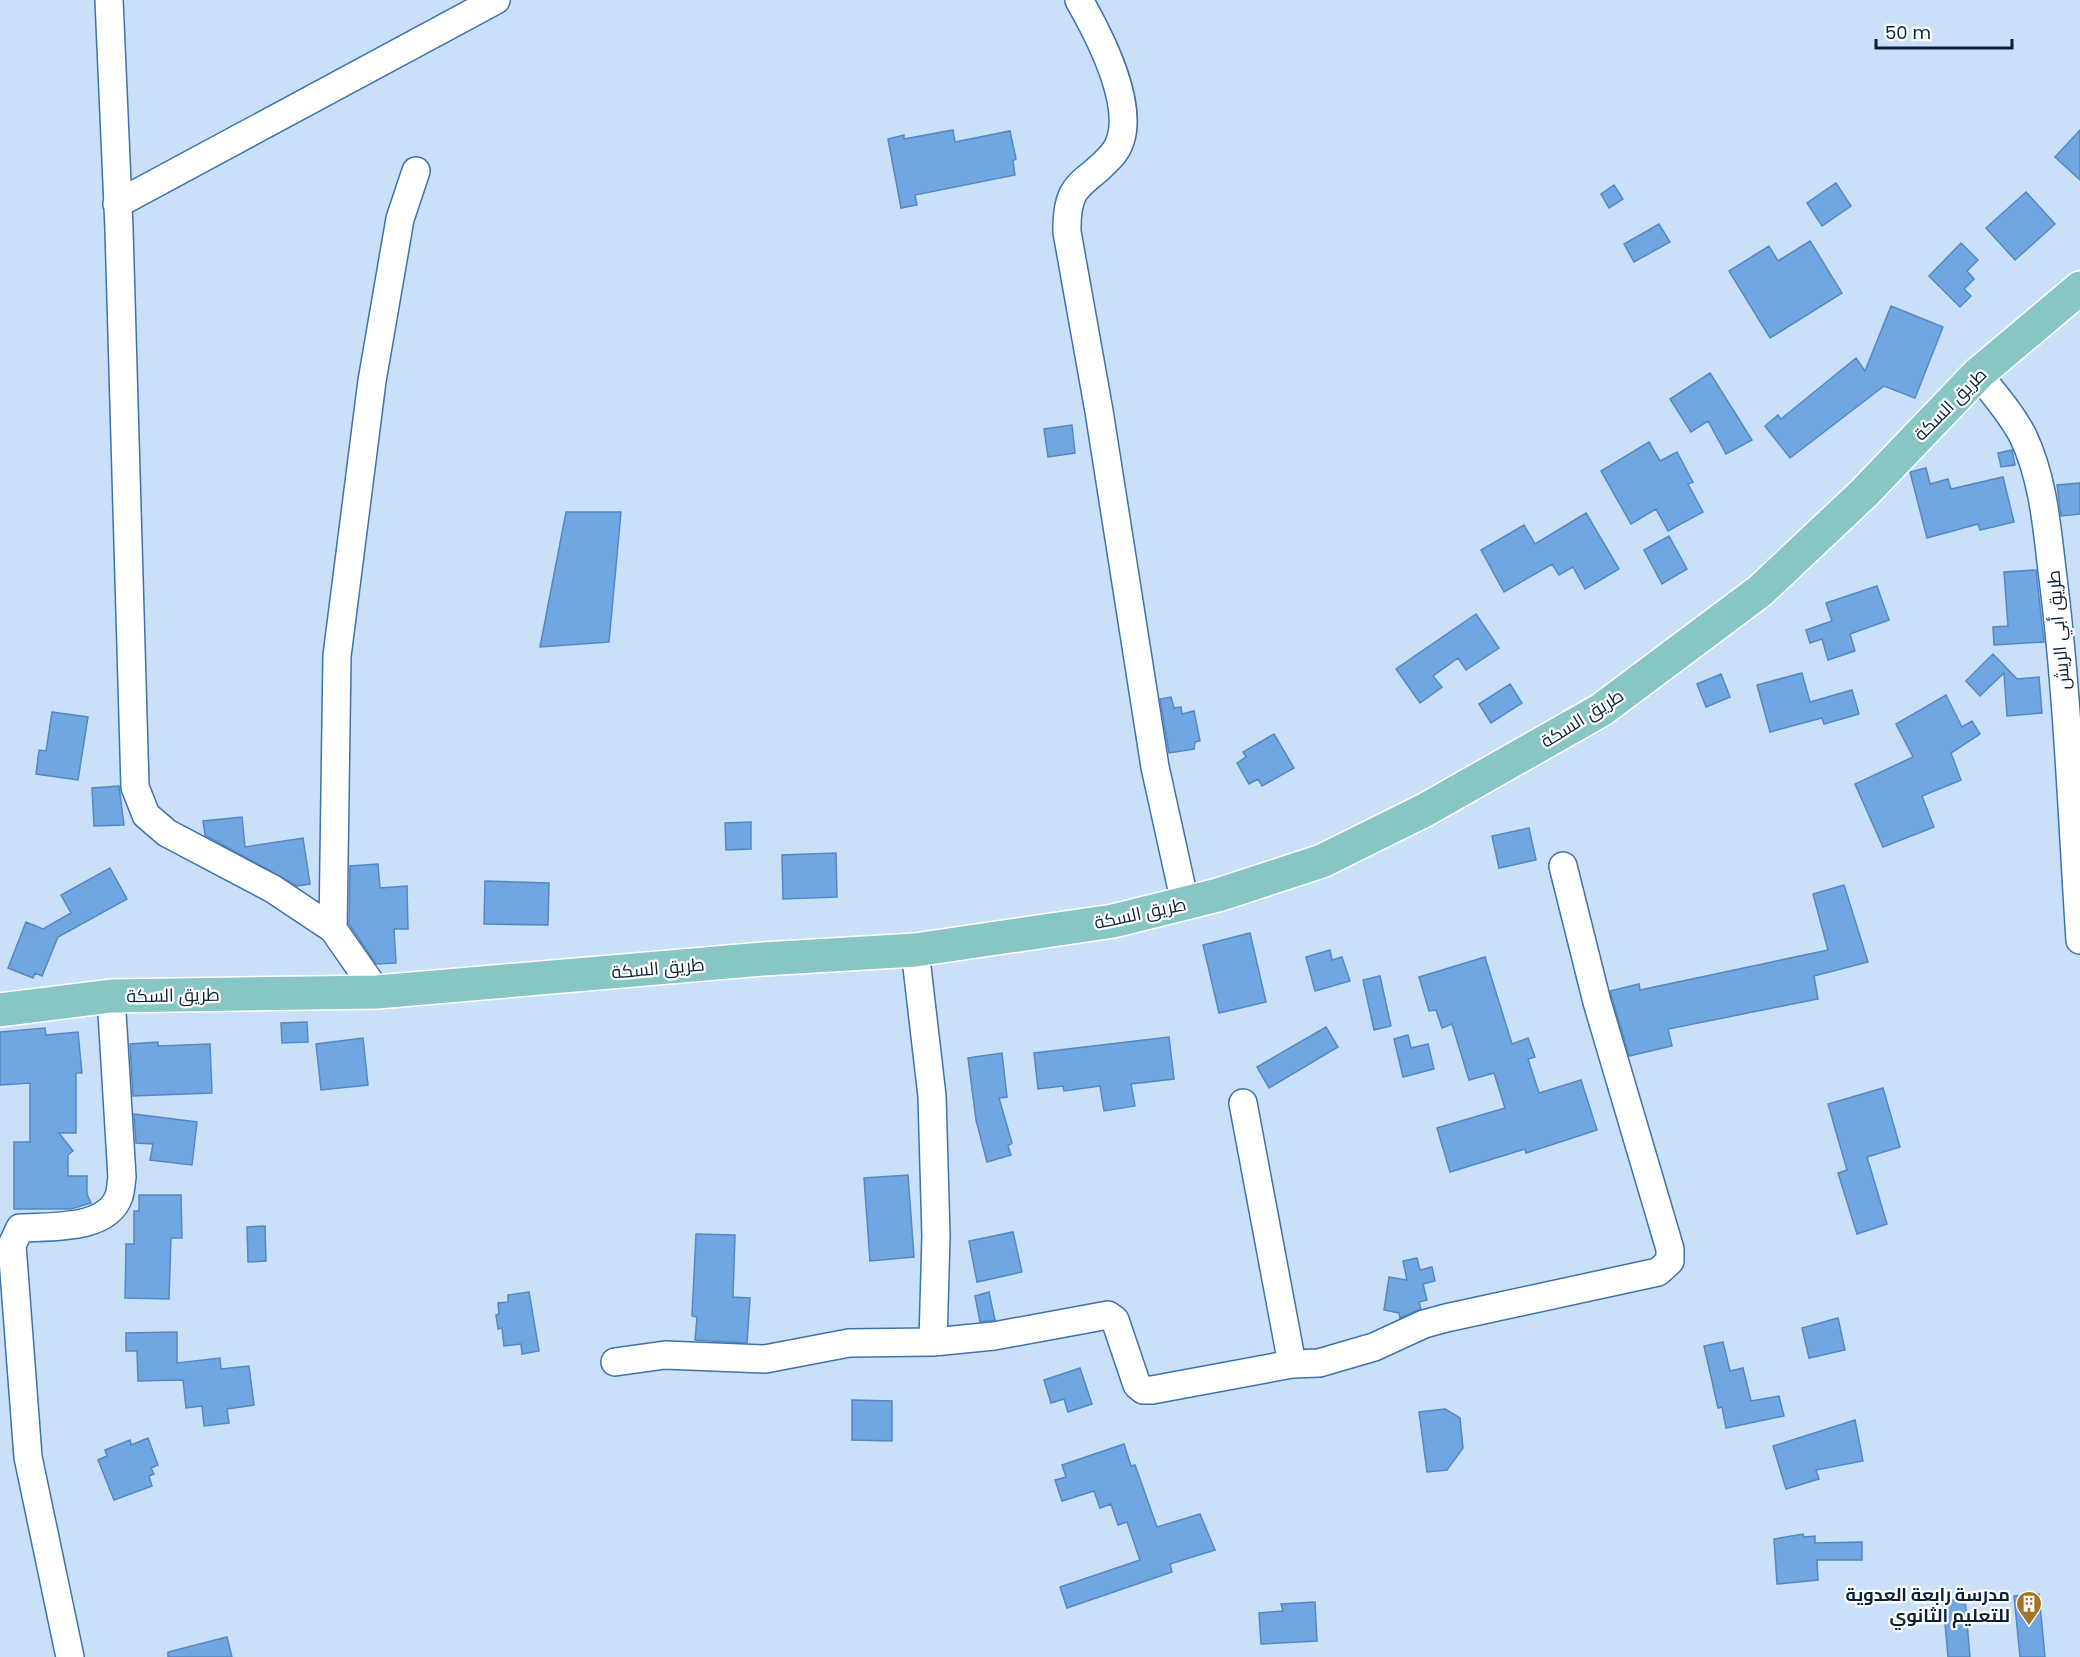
<svg xmlns="http://www.w3.org/2000/svg" width="2080" height="1657" font-family="Poppins,Cairo,sans-serif">
  <rect width="100%" height="100%" fill="#cae0f9"/>
  <path fill="#70a6e1" stroke="#5488c2" stroke-width="1.5" d="M953,130L955,142L1010,131L1016,159L1013,161L1015,175L915,195L917,205L901,208L888,139L904,135V139Z
    M2080,130V180L2055,157Z
    M1836,183L1851,206L1822,226L1807,203Z
    M1614,185L1623,199L1609,208L1601,194Z
    M2026,192L2055,224L2015,260L1986,228Z
    M1659,224L1670,242L1634,262L1624,244Z
    M1810,241L1842,293L1770,338L1729,271L1769,246L1778,261Z
    M1961,243L1978,260L1967,271L1974,279L1964,289L1971,296L1960,307L1929,276Z
    M1891,306L1943,327L1915,398L1884,386L1790,458L1765,426L1778,415L1781,419L1856,358L1865,371Z
    M1710,373L1752,440L1726,454L1708,421L1691,432L1670,399Z
    M1072,425L1075,453L1048,457L1044,429Z
    M1649,442L1660,461L1677,452L1693,482L1688,484L1703,512L1668,531L1656,509L1631,524L1601,471Z
    M2012,450L2015,465L2001,467L1998,453Z
    M1926,468L1930,484L1948,479L1951,489L2003,477L2014,522L1980,530L1978,524L1927,538L1910,472Z
    M2080,483V514L2061,516L2057,485Z
    M566,512H621L609,642L540,647Z
    M1586,513L1619,569L1585,589L1573,567L1559,575L1552,564L1504,592L1481,550L1524,525L1535,544Z
    M1669,536L1687,569L1662,584L1644,550Z
    M2036,570L2044,642L1994,645L1993,627L2008,626L2004,572Z
    M1877,586L1889,620L1850,634L1855,651L1828,660L1822,639L1810,643L1806,630L1832,621L1826,603Z
    M1476,614L1499,648L1466,670L1458,658L1433,676L1442,687L1420,703L1396,669Z
    M1993,654L2017,679L2039,677L2042,713L2007,716L2004,673L1980,696L1966,681Z
    M1802,673L1810,702L1852,690L1859,714L1824,724L1822,718L1770,732L1757,685Z
    M1721,674L1730,697L1706,707L1697,684Z
    M1510,684L1522,703L1491,723L1479,704Z
    M1946,695L1962,727L1972,721L1980,734L1951,753L1961,780L1922,796L1934,827L1883,847L1855,784L1913,757L1896,724Z
    M1171,697L1174,708L1181,707L1182,714L1194,711L1200,741L1195,742L1194,749L1169,753L1160,699Z
    M52,712L88,717L78,780L36,774L39,750L46,751Z
    M1274,734L1294,768L1262,786L1258,779L1249,784L1237,763L1246,757L1243,752Z
    M119,786L124,825L94,826L92,788Z
    M242,817L245,847L303,838L310,884L297,886L205,835L203,821Z
    M751,822V849L726,850L725,823Z
    M1529,828L1536,860L1499,868L1492,836Z
    M836,853L837,897L783,899L782,855Z
    M378,864L380,888L407,886L408,929H394L396,963L376,964L349,924L350,866Z
    M110,868L127,899L58,937L42,976L35,973L33,978L8,968L26,922L43,929L71,913L61,895Z
    M485,881L549,883L548,925L484,924Z
    M1844,885L1868,962L1814,976L1818,999L1668,1029L1672,1046L1629,1056L1610,991L1639,984L1640,990L1828,950L1813,894Z
    M1250,933L1266,1002L1219,1013L1203,945Z
    M1330,950L1332,960L1342,957L1350,981L1315,991L1306,957Z
    M1485,957L1512,1044L1528,1038L1535,1057L1528,1059L1539,1093L1581,1080L1597,1130L1526,1153L1525,1149L1450,1172L1437,1128L1505,1108L1494,1073L1469,1080L1452,1024L1442,1028L1436,1010L1429,1011L1419,977Z
    M1380,976L1391,1026L1374,1030L1363,980Z
    M307,1022L308,1042L282,1043L281,1023Z
    M1326,1027L1338,1047L1269,1088L1257,1067Z
    M45,1028L46,1035L78,1032L82,1073H76V1133H59L73,1151L68,1155V1176H87V1194L91,1203L71,1209H14V1142H30V1083L0,1085V1032Z
    M1408,1035L1411,1048L1428,1044L1434,1069L1403,1077L1394,1039Z
    M1169,1037L1174,1079L1131,1084L1135,1106L1104,1111L1100,1086L1064,1091L1063,1086L1038,1089L1034,1053Z
    M363,1038L368,1085L321,1090L316,1044Z
    M158,1042V1046L210,1044L212,1093L133,1096L130,1044Z
    M1002,1053L1007,1097L999,1098L1012,1143L1008,1146L1011,1155L987,1162L976,1120L968,1058Z
    M1883,1088L1900,1147L1867,1157L1887,1224L1857,1234L1838,1173L1847,1170L1828,1104Z
    M134,1114L197,1122L192,1165L150,1160L153,1144L136,1143Z
    M908,1175L914,1257L870,1261L864,1178Z
    M139,1195H181L182,1238H171L169,1299L125,1298L126,1244H134V1211H139Z
    M265,1226L266,1261L248,1262L247,1227Z
    M1013,1232L1022,1272L977,1282L969,1241Z
    M696,1234L735,1235L733,1297L750,1298L747,1343L695,1340L697,1317L692,1316Z
    M1417,1258L1420,1270L1432,1267L1435,1281L1423,1284L1427,1300L1419,1302L1421,1309L1400,1318L1399,1313L1384,1310L1389,1277L1407,1280L1403,1261Z
    M529,1292L539,1351L522,1354L521,1344L504,1346L502,1328L498,1329L496,1315L499,1314L498,1303L508,1302V1295Z
    M989,1292L995,1320L980,1322L975,1296Z
    M1838,1318L1845,1350L1809,1358L1802,1328Z
    M177,1332V1363L220,1358L221,1369L249,1366L254,1405L227,1409L229,1423L204,1426L202,1406L186,1408L183,1380L138,1381L137,1351H126V1333Z
    M1723,1342L1730,1371L1743,1368L1751,1401L1779,1396L1784,1416L1726,1428L1722,1407L1718,1408L1704,1346Z
    M1080,1368L1092,1404L1068,1412L1064,1399L1051,1403L1044,1380Z
    M852,1400L892,1401V1441L852,1440Z
    M1445,1409L1460,1418L1463,1448L1447,1470L1427,1472L1419,1412Z
    M1855,1420L1863,1461L1816,1470L1819,1479L1786,1489L1773,1446Z
    M148,1438L158,1465L151,1468L154,1474L149,1476L152,1486L114,1500L98,1460L107,1456L105,1450L130,1440L131,1445Z
    M1124,1444L1131,1466L1135,1465L1157,1527L1200,1514L1215,1550L1170,1564L1172,1572L1067,1608L1060,1587L1140,1560L1127,1522L1118,1525L1111,1504L1100,1508L1094,1491L1062,1501L1055,1480L1066,1477L1062,1465Z
    M1803,1534L1804,1537L1815,1536V1543L1862,1542V1560H1817L1818,1580L1777,1584L1774,1539Z
    M2039,1594L2045,1657H2020L2014,1596Z
    M1965,1599L1970,1657H1948L1943,1601Z
    M1315,1602L1317,1641L1261,1644L1259,1613L1283,1611L1281,1604Z
    M227,1637L232,1657H168V1652Z"/>
  <g fill="none" stroke-linecap="round" stroke-linejoin="round">
    <defs>
      <path id="minor" d="M109,0L119,229L135,787L146,815L167,833L273,889L333,929L377,992
        M1079,0C1099,35 1143,117 1113,154C1085,187 1066,179 1067,232L1099,411L1155,767L1185,903
        M117,204L496,0
        M1978,374C1994,394 2011,413 2023,436C2044,480 2047,530 2053,578C2068,697 2072,819 2080,940
        M333,929L337,656L372,381L400,219L416,171
        M1243,1103L1292,1364
        M933,1342L994,1336L1108,1315L1115,1320L1137,1385L1143,1390H1152L1292,1364L1319,1363L1374,1347L1424,1324L1446,1318L1658,1272L1670,1261V1249L1597,1002L1563,866
        M615,1362L665,1355L765,1359L849,1343L933,1342L936,1236L932,1096L915,950
        M70,1657L28,1457L12,1245L20,1228C49,1226 107,1231 119,1196C121,1190 121,1183 122,1177L111,996"/>
      <path id="major" d="M0,1010L111,996L377,992L763,959L915,950L1113,921L1218,895L1322,861L1425,810L1601,710L1760,591L1864,493L1978,374L2080,288"/>
    </defs>
    <use href="#minor" stroke="#3e72aa" stroke-width="30"/>
    <use href="#major" stroke="#fff" stroke-width="36"/>
    <use href="#minor" stroke="#fff" stroke-width="27"/>
    <use href="#major" stroke="#88c6c4" stroke-width="33"/>
  </g>
  <defs>
    <symbol id="building-pin" viewBox="-11 -11 22 30"><path d="M0 17L-7.5 6A9.5 9.5 0 1 1 7.5 6Z" fill="#a5722a" stroke="#fefefe"/><path d="M-4-6H4V6H1V3H-1V6H-4ZM-2.5-4.3h1.7v1.8h-1.7ZM.8-4.3h1.7v1.8H.8ZM-2.5-1h1.7V.8h-1.7ZM.8-1h1.7V.8H.8Z" fill="#fff"/></symbol>
  </defs>
  <g fill-rule="evenodd">
    <use href="#building-pin" x="2014" y="1589" width="30" height="40"/>
  </g>
  <g text-anchor="middle" dominant-baseline="central" stroke-width="4.5" stroke-linejoin="round" paint-order="stroke">
    <g font-size="18" fill="#0a2037" stroke="#fefefe">
      <text transform="translate(1950 404) rotate(-45)">طريق السكة</text>
      <text transform="translate(2058 630) rotate(-95)">طريق أبي الريش</text>
      <text transform="translate(1582 718) rotate(-32)">طريق السكة</text>
      <text transform="translate(1140 913) rotate(-12)">طريق السكة</text>
      <text transform="translate(658 968) rotate(-5)">طريق السكة</text>
      <text transform="translate(173 995) rotate(-1)">طريق السكة</text>
    </g>
    <g font-size="18" font-weight="bold" fill="#0a2037" stroke="#fefefe" text-anchor="end">
      <text x="2010" y="1594">مدرسة رابعة العدوية<tspan x="2010" dy="21">للتعليم الثانوي</tspan></text>
    </g>
  </g>
  <path d="M1876 39v9h136v-9" fill="none" stroke="#0a2037" stroke-width="3"/>
  <text x="1885" y="39" font-size="18" fill="#0a2037" stroke="#fefefe" stroke-width="4.5" paint-order="stroke">50 m</text>
</svg>
